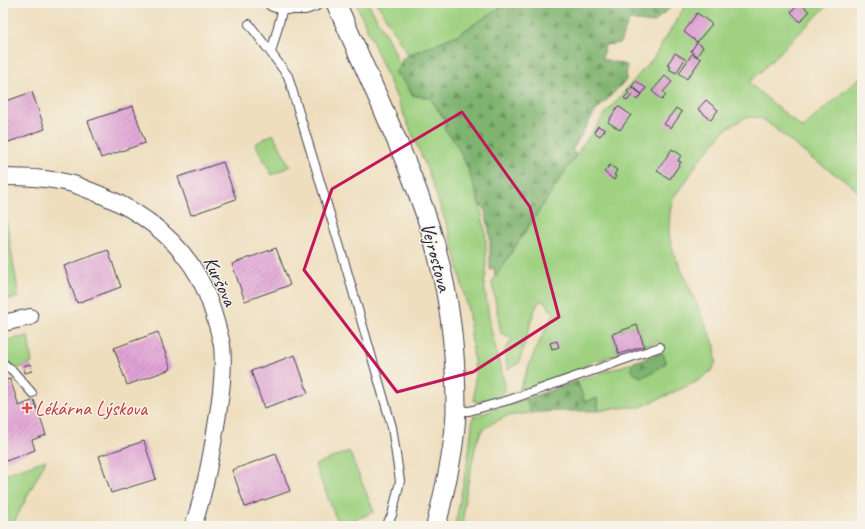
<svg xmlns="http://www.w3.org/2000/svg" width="865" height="529" font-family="Caveat,sans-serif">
  <defs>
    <pattern id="forest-firs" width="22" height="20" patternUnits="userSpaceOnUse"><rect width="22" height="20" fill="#7fb36f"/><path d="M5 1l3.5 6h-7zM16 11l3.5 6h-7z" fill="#68915c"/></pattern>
    <pattern id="building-hatch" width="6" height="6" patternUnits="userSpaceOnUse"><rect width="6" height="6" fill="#e1a3d6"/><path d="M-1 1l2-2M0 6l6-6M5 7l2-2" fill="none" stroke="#b684af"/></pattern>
  </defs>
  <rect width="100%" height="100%" fill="#f7f3e8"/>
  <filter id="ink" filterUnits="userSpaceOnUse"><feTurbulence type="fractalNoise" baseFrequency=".025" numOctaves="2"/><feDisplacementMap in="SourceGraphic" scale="8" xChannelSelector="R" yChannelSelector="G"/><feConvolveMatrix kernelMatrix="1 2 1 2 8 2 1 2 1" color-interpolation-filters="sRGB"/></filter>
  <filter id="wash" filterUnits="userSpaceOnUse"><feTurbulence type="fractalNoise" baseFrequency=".012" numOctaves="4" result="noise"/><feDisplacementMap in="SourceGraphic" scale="16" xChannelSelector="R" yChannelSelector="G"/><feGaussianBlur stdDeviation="0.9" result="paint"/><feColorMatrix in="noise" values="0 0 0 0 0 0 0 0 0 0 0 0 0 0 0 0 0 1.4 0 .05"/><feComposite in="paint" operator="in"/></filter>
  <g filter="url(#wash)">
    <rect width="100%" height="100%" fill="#eedebd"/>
    <path fill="#9fd181" stroke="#607a5e" d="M356,3H368L395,52L396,58L401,65L395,73L406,84L412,95L430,98L446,121L444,129L452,137L468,168L480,206L485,230L486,241V274L484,284L491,330L505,385V391L501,397L476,402L474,401L475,372L469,315L456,258L448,229L428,171Z
      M377,3H508L457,35L408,55Z
      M687,3H823L828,5L749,83L802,128L862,76V196L850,184L811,158L767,122L761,118L751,117L745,118L727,128L700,159L686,181L673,198L670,212L669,227L670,240L674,253L715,346L716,362L712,370L696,382L641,407L614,408L599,411L597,398L585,402L577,381L662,353L658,341L644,346L637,325L612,334L619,354L600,360L593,361L574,373L521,392L519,390L535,351L552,316L555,313L549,309L548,304L540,300L534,311L519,363L508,369L504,352L512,338L501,333L492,282L578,152L605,114L654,57Z
      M273,134L290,166L272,175L255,144Z
      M3,201L19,297L3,300Z
      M28,336L32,363L3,374V341Z
      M526,399L531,413L520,414L507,416L493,423L482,430L476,444L465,498L463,520L465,526H455L468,459L473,417Z
      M349,451L374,512L339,526L315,465Z
      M46,460L12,526H3V471L5,474Z"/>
    <path fill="url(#forest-firs)" stroke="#506a55" d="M508,3H665L670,8L653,23L629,20L620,43L605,45L602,59L627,65L626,80L595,112L572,150L576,155L495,277L494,267L490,270V241L489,230L484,207L480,206C471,179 464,149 444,129L446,121L430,98L412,95L406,84L395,73L401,65L402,59L408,55L457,35Z
      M662,353L664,355L666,363L652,373L642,377L634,374L631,368L632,363Z
      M577,381L585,402L597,398L599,411H554L531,413L526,399Z"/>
    <g id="blocks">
      <path fill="url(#building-hatch)" d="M801,3L809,12L800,22L791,12Z
        M697,13L712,24L697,42L703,47L697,56L691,51L697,42L684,32Z
        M675,53L685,59L676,73L669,69L671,67L667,65Z
        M692,54L701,59L687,79L679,73Z
        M665,76L672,82L663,92L666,95L662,100L652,91Z
        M636,81L646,88L642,94L632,86Z
        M632,87L642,95L637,100L632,95L627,101L624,98L629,93L627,91Z
        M32,92L45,129L3,144V102Z
        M706,100L718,110L711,120L698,109Z
        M133,106L145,143L101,158L88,121Z
        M618,106L631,115L620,130L608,122Z
        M676,108L682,112L671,128L664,124Z
        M598,126L605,130L600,136L594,132Z
        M672,149L681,155L678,161L681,162L670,179L657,171Z
        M223,162L236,199L191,215L178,177Z
        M610,165L617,170L614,175L616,176L614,180L604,172Z
        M276,248L290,285L245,301L232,264Z
        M108,250L121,287L77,303L64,266Z
        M637,325L644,346L619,354L612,334Z
        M158,332L171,369L127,385L114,348Z
        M557,341L559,347L552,349L550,343Z
        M295,355L308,393L264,408L251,371Z
        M30,364L32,371L25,373L23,366Z
        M10,379L19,406L34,400L46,435L32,440L35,450L6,461L3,453V381Z
        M144,441L156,479L111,493L99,456Z
        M276,454L290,491L245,507L232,470Z"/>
    </g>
  </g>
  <g filter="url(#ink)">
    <use href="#blocks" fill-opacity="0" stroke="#413e4e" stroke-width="1"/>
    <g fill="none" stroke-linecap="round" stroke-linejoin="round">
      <defs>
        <path id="service" d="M249,24L271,53L288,76L297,106L343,257L392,427L400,481L392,515L386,526
          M271,53L284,4
          M3,363L13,371L32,393
          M456,411H469L509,400L660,347"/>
        <path id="minor" d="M273,3L284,6H305L314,3
          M3,177C25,177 48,178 69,183C75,184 81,187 86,189C128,204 167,229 192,266C202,281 209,298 214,315C217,325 220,335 222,345C225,374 219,409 214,438C209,468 203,498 193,526
          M3,323L30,317"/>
        <path id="tertiary" d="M336,3C352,39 368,75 384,111C406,162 429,214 441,269C452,315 456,363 456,410C455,449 445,488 436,526"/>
      </defs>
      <use href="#service" stroke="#413e4e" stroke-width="10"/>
      <use href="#minor" stroke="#413e4e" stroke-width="18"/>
      <use href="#tertiary" stroke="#413e4e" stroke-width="21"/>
      <use href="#service" stroke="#fff" stroke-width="8"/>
      <use href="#minor" stroke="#fff" stroke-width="16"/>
      <use href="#tertiary" stroke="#fff" stroke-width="19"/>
    </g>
  </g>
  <path fill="none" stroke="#c2185b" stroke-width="3" stroke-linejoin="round" d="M462,112L530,207L559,317L473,372L397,392L304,270L332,189Z"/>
  <path fill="#e0444e" stroke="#f7f3e8" stroke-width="1.5" d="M25 402h4v4h4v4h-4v4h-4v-4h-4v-4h4z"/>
  <g text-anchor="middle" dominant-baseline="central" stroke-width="3" stroke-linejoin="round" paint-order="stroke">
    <g font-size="20" fill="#22223b" stroke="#f7f3e8">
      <text transform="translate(436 257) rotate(75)">Vejrostova</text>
      <text transform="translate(220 281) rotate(65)">Kuršova</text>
    </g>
    <g font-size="20" fill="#be3a42" stroke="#f7f3e8" text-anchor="start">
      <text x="35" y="408">Lékárna Lýskova</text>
    </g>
  </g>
  <rect width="865" height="529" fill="none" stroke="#f7f3e8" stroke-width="16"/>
</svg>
